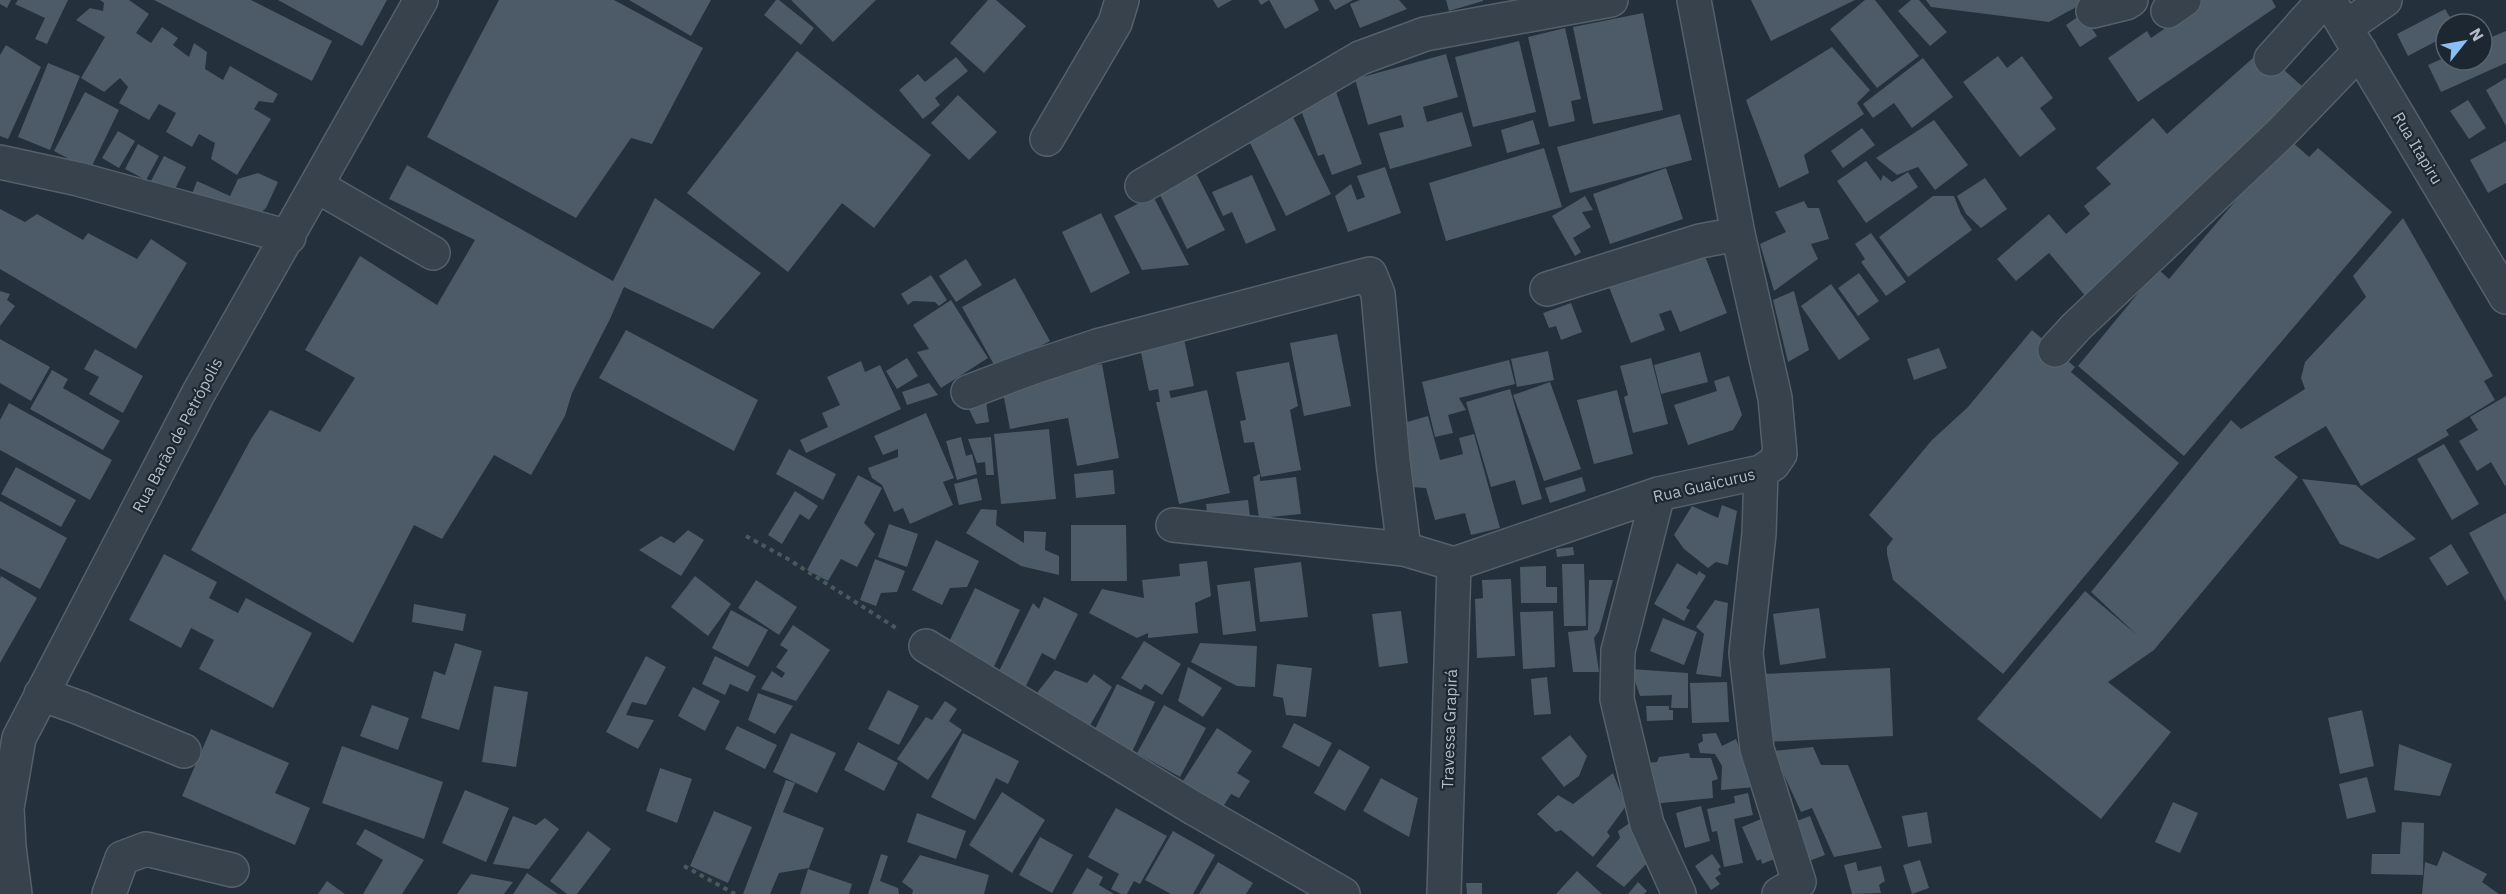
<svg xmlns="http://www.w3.org/2000/svg" width="2506" height="894" font-family="'IBM Plex Sans',sans-serif">
  <rect width="100%" height="100%" fill="#24303b"/>
  <path fill="#4c5b67" d="M0,0H11L7,8L0,4Z
    M18,0H68L47,44L35,39L45,18L15,4Z
    M100,0H129L149,14L136,33L151,43L162,27L178,38L173,45L189,57L194,43L207,52L205,69L223,80L230,66L278,94L273,103L259,101L254,109L271,119L237,175L211,159L215,143L199,134L192,147L166,132L176,113L159,104L149,120L119,103L128,87L120,78L104,92L81,78L105,37L76,20L90,8L103,11L104,3Z
    M154,0H251L332,41L312,81Z
    M278,0H387L362,46Z
    M499,0H614L703,48L652,144L631,138L576,218L427,137Z
    M629,0H711L691,36Z
    M776,0H779L814,28L801,45L764,15Z
    M791,0H876L833,42Z
    M988,0H996L1026,26L984,73L950,43Z
    M1213,0H1232L1218,8Z
    M1258,0H1314L1319,10L1285,29L1269,0L1261,5Z
    M1329,0H1353L1335,10Z
    M1360,0H1399L1407,9L1360,28L1350,4Z
    M1446,0H1483V1L1449,11Z
    M1751,0H1855L1771,41Z
    M1865,0H1875L1919,56L1877,88L1830,29Z
    M1911,0H1919L1947,32L1930,46L1898,11Z
    M1926,0H2089L2049,22L1931,7Z
    M2200,0H2272L2276,7L2138,102L2108,58L2147,31L2151,38L2202,3Z
    M2445,9L2454,24H2446V36L2408,56L2397,34Z
    M1643,13L1663,110L1593,124L1573,27Z
    M2082,14L2097,36L2080,47L2066,25Z
    M1565,28L1581,99L1571,101L1575,121L1549,127L1528,37Z
    M2506,31V63L2441,92L2428,65L2446,57V60H2482V41Z
    M1519,41L1536,112L1473,127L1455,57Z
    M6,45L41,67L8,139L0,136V55Z
    M1832,47L1870,90L1857,103L1864,114L1804,155L1809,173L1779,188L1746,100Z
    M2262,50L2303,87L2291,141L2309,157L2318,148L2392,212L2184,456L2078,366L2158,269L2169,279L2254,179L2087,298L2049,253L2016,281L1997,259L2049,214L2066,234L2090,214L2084,206L2111,184L2096,168L2153,118L2167,134Z
    M797,51L931,155L874,228L842,203L788,272L687,193Z
    M1446,54L1458,97L1423,107L1427,122L1462,112L1472,146L1390,169L1379,133L1404,127L1401,115L1368,125L1355,79Z
    M1998,56L2007,68L2022,56L2053,98L2040,108L2056,129L2020,157L1963,82Z
    M956,57L968,71L935,98L940,105L923,119L899,90L918,74L925,82Z
    M1923,58L1953,97L1912,128L1894,103L1873,118L1863,104Z
    M48,63L80,76L50,150L18,137Z
    M2506,78V126L2486,90Z
    M85,92L119,110L90,170L54,151Z
    M1336,92L1362,164L1332,175L1324,154L1318,156L1299,105Z
    M958,95L997,132L969,160L931,123Z
    M2468,100L2486,128L2469,139L2450,111Z
    M1291,113L1331,194L1286,216L1246,135Z
    M1680,114L1692,160L1570,193L1557,147Z
    M1533,120L1540,144L1507,153L1501,130Z
    M1934,120L1968,165L1935,190L1918,167L1897,175L1876,158Z
    M1862,128L1875,145L1843,168L1831,151Z
    M118,131L135,141L119,168L102,158Z
    M2506,141V183L2488,193L2470,160Z
    M138,144L159,156L146,180L125,169Z
    M1544,148L1562,207L1446,241L1429,183Z
    M164,156L186,167L173,193L151,181Z
    M1866,161L1881,181L1883,175L1892,182L1908,172L1918,187L1866,223L1837,181Z
    M407,165L613,281L655,198L761,273L713,329L624,287L610,319L572,393L565,416L531,475L494,455L442,539L414,525L353,643L191,550L251,439L270,410L320,432L355,378L305,350L360,256L437,305L475,240L389,199Z
    M1192,165L1225,230L1187,249L1154,183Z
    M1385,167L1401,213L1348,232L1335,196L1351,184L1357,200L1365,197L1357,176Z
    M1666,168L1683,219L1610,244L1593,194Z
    M258,173L278,182L266,208L258,215L192,194L197,181L230,196L238,179Z
    M1252,175L1276,230L1246,244L1232,212L1223,216L1212,192Z
    M1985,178L2007,209L1981,228L1966,214L1957,196Z
    M1153,196L1189,265L1142,270L1114,216Z
    M1585,196L1593,210L1582,212L1591,227L1573,238L1581,252L1575,256L1552,216Z
    M1933,196H1954L1961,214L1972,230L1908,277L1879,237Z
    M1804,201L1808,208H1819L1829,239L1811,244L1818,259L1774,291L1760,244L1786,232L1775,212Z
    M0,209L25,222L37,214L83,240L88,233L137,259L151,239L187,263L136,349L0,269Z
    M1101,213L1130,273L1091,293L1062,232Z
    M2403,218L2493,376L2484,381L2495,400L2446,430L2449,435L2361,486L2326,426L2274,457L2298,477L2154,650L2108,682L2171,732L2101,819L1977,719L2085,591L2137,635L2091,592L2231,420L2241,429L2305,389L2301,378L2305,362L2366,297L2353,276Z
    M1871,233L1906,282L1886,296L1861,262L1865,259L1855,244Z
    M1703,251L1727,313L1680,332L1671,310L1659,314L1665,330L1631,343L1609,287Z
    M966,259L982,285L956,302L939,276Z
    M1859,273L1879,301L1858,316L1838,288Z
    M931,275L947,300L939,306L935,302L913,301L908,305L901,294Z
    M1015,278L1050,341L997,370L962,307Z
    M1831,284L1870,339L1839,360L1801,306Z
    M0,291L10,294L7,300L15,306L0,326Z
    M1794,291L1809,350L1788,362L1773,300Z
    M951,300L988,358L941,388L917,352L929,349L913,325Z
    M1571,303L1582,332L1561,340L1556,326L1549,328L1543,313Z
    M626,330L758,400L734,451L599,378Z
    M2032,330L2075,367L2071,372L2179,463L2003,674L1893,580L1887,554V547L1893,539L1869,515L1932,440L1968,407Z
    M1183,334L1194,386L1169,391L1171,398L1207,390L1230,493L1179,504L1156,402H1160L1158,389L1149,391L1139,343Z
    M1337,334L1351,406L1304,416L1290,343Z
    M0,339L50,367L31,401L0,383Z
    M1939,348L1947,368L1914,380L1907,359Z
    M95,349L143,376L123,413L89,394L99,377L84,369Z
    M1548,351L1554,380L1517,387L1511,359Z
    M1700,352L1708,382L1661,394L1654,365Z
    M907,358L918,376L897,389L886,371Z
    M1651,358L1668,424L1633,433L1624,397L1628,395L1620,366Z
    M1509,360L1515,384L1459,398L1466,410L1448,415L1453,433L1435,437L1422,382Z
    M861,361L865,372L880,365L901,409L806,453L800,440L828,427L822,413L840,405L827,377Z
    M1289,362L1298,406L1290,410L1301,470L1261,477L1254,442L1244,443L1240,421L1246,420L1236,372Z
    M1102,364L1119,458L1077,466L1068,418L1010,429L1001,382Z
    M52,370L68,379L63,388L120,421L103,450L30,409Z
    M1729,376L1742,415L1733,430L1688,445L1674,405L1717,391L1714,381Z
    M1550,382L1581,469L1544,481L1513,395Z
    M929,383L938,395L907,405L902,392Z
    M1510,389L1542,499L1522,505L1515,480L1491,487L1466,402Z
    M1617,390L1633,454L1594,464L1577,400Z
    M2506,396V485L2505,486L2491,462L2477,471L2459,441L2478,430L2470,417Z
    M986,401L989,422L976,424L967,405Z
    M9,403L112,460L90,500L0,450V420Z
    M926,413L954,478L943,482L953,505L910,524L903,508L894,512L882,485L872,478L868,468L898,457V449L883,455L874,436Z
    M1428,416L1440,460L1463,454L1459,438L1474,434L1500,528L1471,535L1465,513L1435,520L1426,488L1410,487L1393,426Z
    M1049,429L1056,499L1001,504L994,434Z
    M961,437L966,456L972,454L977,474L957,480L946,441Z
    M991,437L994,475H986L985,462L977,463L968,439Z
    M2444,444L2479,504L2452,520L2417,459Z
    M789,449L836,474L823,500L776,474Z
    M16,467L76,500L61,527L1,494Z
    M1113,470L1115,494L1076,498L1074,474Z
    M1260,474V481L1296,477L1301,514L1259,518L1253,477Z
    M858,475L882,488L864,523L875,534L857,567L841,559L828,581L807,570Z
    M1582,477L1586,491L1550,503L1545,488Z
    M977,478L982,500L959,505L954,484Z
    M2302,479L2356,485L2416,539L2378,559L2340,544Z
    M795,491L818,506L809,520L800,514L782,544L768,535Z
    M1248,500L1250,516L1208,520L1206,504Z
    M0,501L67,538L40,589L0,568Z
    M1722,505L1737,511L1728,565L1716,562L1708,568L1684,549L1674,535L1692,506L1718,518Z
    M981,509L997,510L996,525L1024,543V531L1046,532L1045,550L1059,556V575L1021,566L966,533Z
    M2506,513V602L2469,533Z
    M889,524L918,534L907,567L878,557Z
    M1071,525H1126L1127,581H1071Z
    M688,530L704,540L681,576L639,550L661,536L674,543Z
    M936,540L979,561L967,587L950,588L942,605L912,590Z
    M2451,544L2469,573L2447,586L2429,558Z
    M1573,547L1574,555L1557,557L1556,549Z
    M164,554L217,582L209,598L238,613L246,598L312,633L273,708L199,669L214,640L191,628L181,648L129,620Z
    M875,559L905,571L897,592L881,593L876,606L860,600Z
    M1207,561L1211,596L1195,603L1198,633L1148,638V633L1137,638L1089,613L1102,589L1144,598L1142,580L1180,576L1179,564Z
    M1301,562L1308,617L1260,622L1254,568Z
    M1677,563L1697,575L1699,571L1706,576L1686,608L1690,610L1684,621L1654,604Z
    M1562,564H1584L1586,626H1564Z
    M1546,566V587H1557V603H1521L1520,567Z
    M1,576L37,598L0,663V579Z
    M695,576L731,604L708,636L671,607Z
    M1511,579L1515,656L1477,658L1475,599L1483,598L1482,580Z
    M756,580L797,607L779,635L738,608Z
    M1589,580H1613L1599,631L1594,638L1599,672H1573L1568,632L1588,630Z
    M1250,581L1256,631L1223,635L1217,585Z
    M975,588L1020,610L991,673L945,650Z
    M1044,597L1078,614L1055,660L1042,653L1020,698L993,683L1033,603L1039,609Z
    M1715,600L1728,603L1721,677L1696,674L1704,634L1696,627Z
    M414,604L466,614L463,631L412,622Z
    M1819,608L1826,658L1780,665L1773,614Z
    M731,610L768,630L748,667L712,648Z
    M1401,611L1408,663L1379,667L1372,614Z
    M1553,611L1555,667L1523,669L1520,612Z
    M1663,618L1697,632L1684,665L1650,651Z
    M793,625L830,650L796,701L761,689L772,671L782,678L785,673L776,667L788,650L780,645Z
    M1144,641L1181,664L1162,695L1145,684L1141,690L1121,678Z
    M455,643L482,651L459,730L421,718L434,671L445,675Z
    M1200,643L1257,646L1255,687L1237,686L1191,662Z
    M646,656L666,667L646,705L632,702L626,715L654,720L638,749L606,732Z
    M715,656L756,676L748,692L730,684L725,695L702,684Z
    M1277,664L1312,668L1306,717L1286,715L1283,698L1273,696Z
    M1188,667L1222,688L1203,717L1178,701Z
    M1890,668L1893,736L1766,742L1762,674Z
    M1631,669L1688,673V708H1671L1672,695L1640,696Z
    M1055,670L1087,683L1094,674L1112,687L1085,734L1028,704Z
    M1547,677L1551,714L1534,715L1531,679Z
    M1727,682L1729,722L1692,723L1690,683Z
    M1117,684L1155,702L1132,752L1093,733Z
    M494,686L528,692L516,767L482,762Z
    M693,687L720,701L705,731L678,716Z
    M888,690L919,706L899,745L868,729Z
    M758,693L793,706L775,734L748,720Z
    M945,701L957,709L949,721L962,730L928,780L897,759L926,717L932,720Z
    M372,705L409,718L398,750L360,736Z
    M1164,705L1206,728L1180,777L1137,753Z
    M1646,706H1669V710H1673V720L1647,721Z
    M2362,710L2374,766L2340,774L2328,718Z
    M1294,723L1332,743L1319,767L1282,747Z
    M737,726L777,745L765,769L725,749Z
    M1217,728L1252,751L1237,773L1250,781L1239,798L1231,794L1223,807L1183,781Z
    M211,729L289,763L275,793L310,808L295,845L182,796Z
    M791,733L836,753L817,793L773,772Z
    M963,733L1019,761L1008,784L996,778L975,820L931,797Z
    M1716,733L1722,746L1736,739L1755,787L1721,790L1722,766L1715,754L1700,753L1698,744L1703,741L1702,734Z
    M1570,735L1587,756L1579,776L1564,787L1541,758Z
    M858,742L898,763L884,791L844,770Z
    M2399,744L2452,764L2440,796L2394,790Z
    M342,746L443,782L424,839L322,803Z
    M1813,747L1821,765H1848L1882,848L1834,857L1812,808L1801,812L1773,751Z
    M1339,749L1370,767L1345,811L1314,793Z
    M1689,753L1690,758H1711L1718,779L1712,781L1713,798L1652,804L1647,763L1657,762L1659,757Z
    M660,768L692,779L677,823L646,811Z
    M1613,773L1626,806L1607,832L1610,836L1593,857L1561,830L1556,832L1537,814L1558,795L1573,804Z
    M2367,777L2376,812L2347,819L2339,784Z
    M1381,778L1418,798L1409,837L1363,811Z
    M786,780L795,783L783,812L824,828L809,868L779,873L770,894H743Z
    M465,790L509,808L486,862L442,843Z
    M1002,792L1045,820L1012,873L969,845Z
    M1748,793L1753,815L1734,819L1743,863L1724,867L1717,831L1712,832L1707,809L1735,803L1734,796Z
    M2173,802L2198,813L2180,853L2155,842Z
    M1701,806L1710,841L1685,848L1676,813Z
    M1116,808L1167,836L1140,884L1134,881L1127,894H1121L1111,889L1119,874L1088,857Z
    M714,811L752,827L728,883L690,866Z
    M1927,812L1932,843L1908,847L1902,816Z
    M917,813L966,831L956,859L907,842Z
    M513,816L536,825L545,818L559,829L529,869L493,864Z
    M1810,816L1825,855L1809,861L1794,822Z
    M1761,819L1777,858L1762,864L1761,859L1757,861L1742,827Z
    M1634,820L1651,859L1624,887L1596,866L1620,838L1618,831Z
    M2402,822L2424,823L2423,875L2371,874L2372,854H2400Z
    M365,829L424,860L402,894H363L383,860L356,844Z
    M588,831L611,849L577,894H567L550,881Z
    M1173,831L1215,855L1193,894H1171L1145,880Z
    M1040,837L1073,855L1052,893L1019,875Z
    M2443,851L2487,874L2482,882L2499,894H2422L2425,862L2437,866Z
    M881,854L888,856L880,881L898,888L899,894H868Z
    M1712,854L1721,867L1718,869L1721,874L1715,878L1720,884L1711,890L1695,866Z
    M920,855L989,875L984,894H912L913,890L902,882Z
    M1920,860L1929,888L1912,894L1903,865Z
    M1218,862L1253,883L1246,894H1199Z
    M1856,862L1858,871L1881,866L1885,881L1879,885L1881,893L1852,894L1844,865Z
    M1087,868L1103,877L1099,885L1114,894H1072Z
    M808,869L852,884L849,894H800Z
    M1577,871L1602,894H1556Z
    M527,873L558,894H513Z
    M471,874L513,882L504,894H457Z
    M327,881L345,894H318Z
    M1638,882L1647,891L1644,894H1628Z
    M1466,883H1482V894H1467Z"/>
  <g fill="none" stroke-linecap="round" stroke-linejoin="round">
    <defs>
      <path id="minor" d="M2329,0L2506,297
        M2093,11L2126,3L2131,0
        M2168,11L2184,0
        M2346,27L2385,0
        M2271,59L2324,0
        M1047,139L1115,23L1122,0
        M0,162L78,179L289,237
        M317,186L433,253
        M1142,186L1360,58L1425,34L1611,0
        M1547,289L1700,241L1738,234
        M2055,350L2076,327L2282,132L2360,51
        M968,392L1031,368L1097,346L1370,274L1378,294L1393,461L1404,549
        M1761,472L1759,534L1746,653L1757,749L1799,882L1779,894
        M1658,494L1618,651L1617,699L1647,824L1679,894
        M1173,525L1404,549L1454,564L1658,494L1761,472L1773,464L1780,454L1775,398L1738,234L1694,0
        M926,646L1195,809L1343,894
        M41,694L80,708L184,751
        M15,894L9,847L7,808L19,738L198,394L421,0
        M109,894L122,858L146,849L232,870
        M1444,894L1454,564"/>
    </defs>
    <use href="#minor" stroke="#55606a" stroke-width="36"/>
    <path stroke="#455b5b" stroke-width="4" stroke-dasharray="4.5 4.5" stroke-linecap="butt" d="M746,536L788,559L896,628
      M684,866L735,894"/>
    <use href="#minor" stroke="#37424c" stroke-width="33"/>
  </g>
  <g text-anchor="middle" dominant-baseline="central" stroke-width="4.5" stroke-linejoin="round" paint-order="stroke">
    <g font-size="16" fill="#b3bdc7" stroke="#1c2731">
      <text transform="translate(2418 148) rotate(59)">Rua Itapiru</text>
      <text transform="translate(177 435) rotate(-62)">Rua Barão de Petrópolis</text>
      <text transform="translate(1704 485) rotate(-13)">Rua Guaicurus</text>
      <text transform="translate(1449 729) rotate(-88)">Travessa Grapirá</text>
    </g>
  </g>
  <g transform="translate(2464 42) rotate(59)"><circle r="28" fill="#1c2731" stroke="#58636d" stroke-width="1.5"/>
  <path d="M0-4.5L10 22L0 15L-10 22Z" fill="#8abef5"/>
  <text y="-9" font-size="16" font-weight="bold" text-anchor="middle" fill="#b3bdc7">N</text>
  </g>
</svg>
